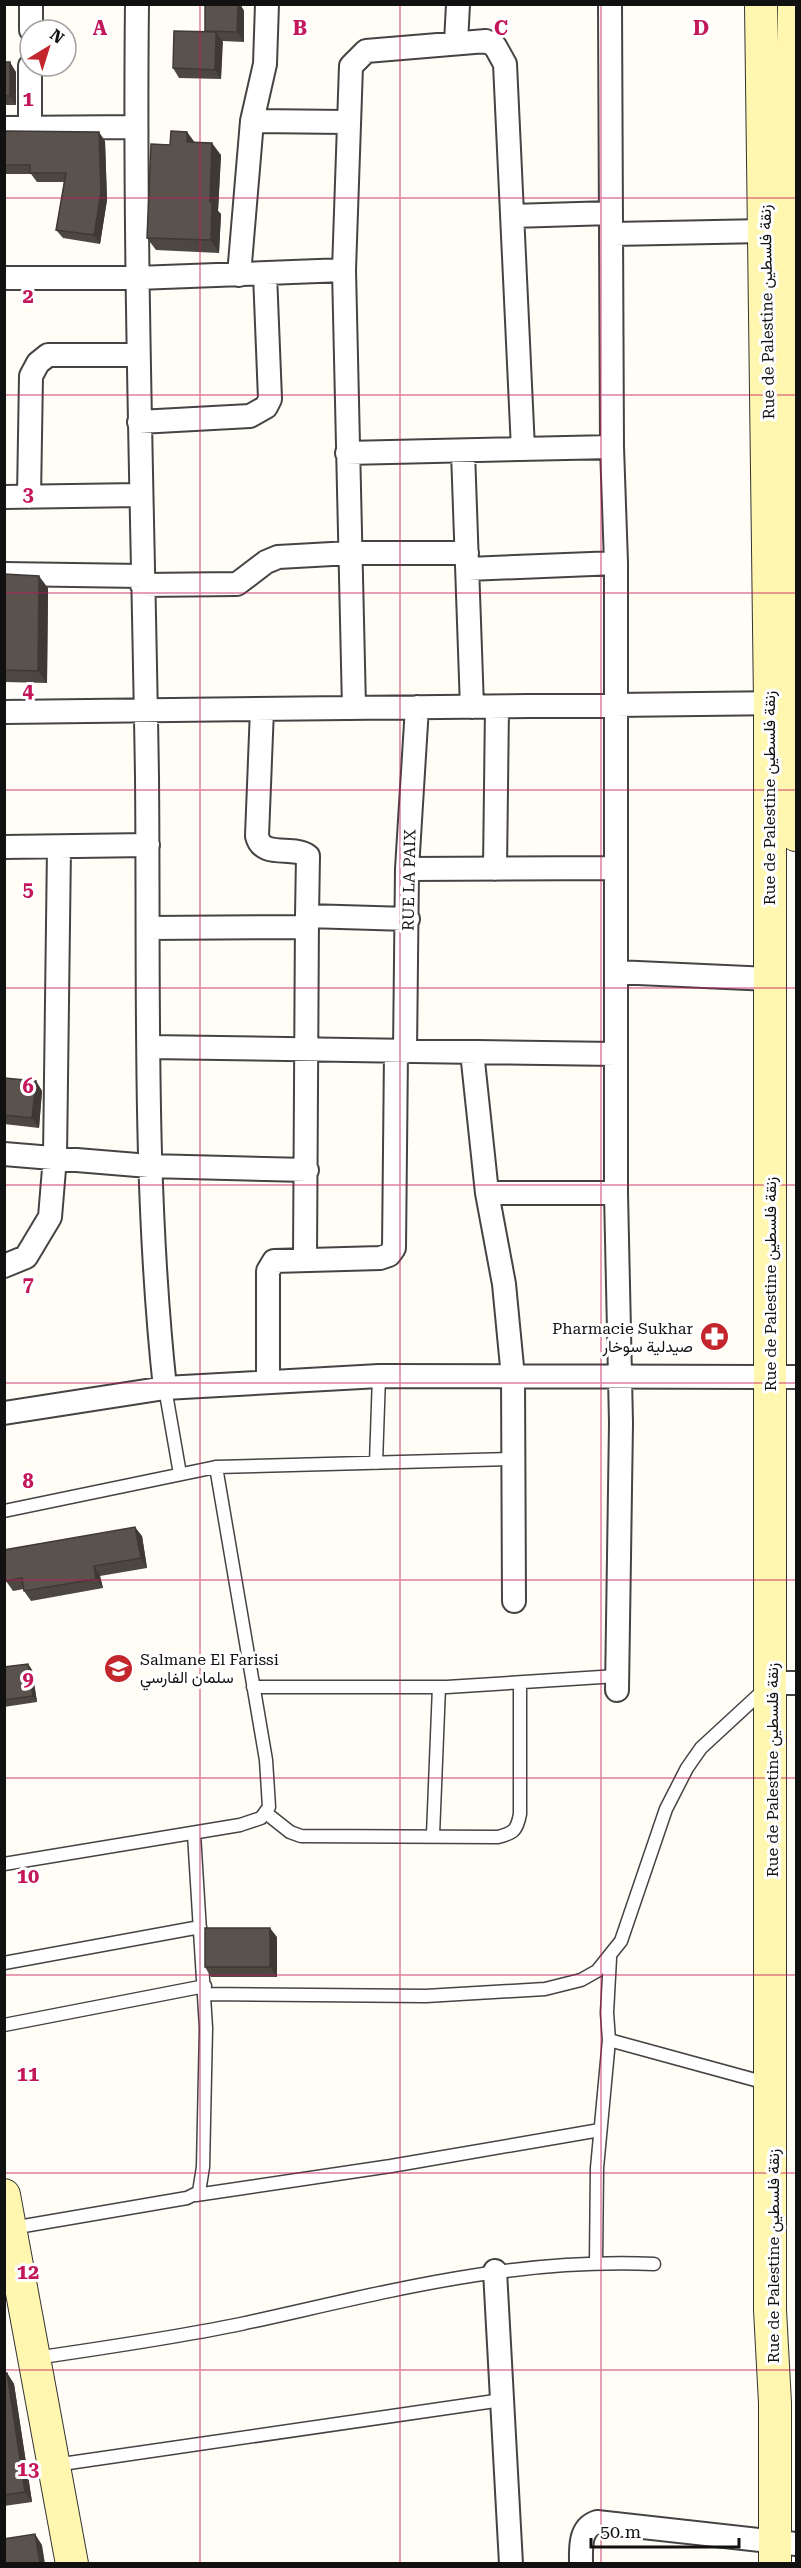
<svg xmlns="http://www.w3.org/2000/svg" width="801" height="2568" font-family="'Roboto Serif',Vazirmatn,serif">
  <rect width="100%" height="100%" fill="#fffdf5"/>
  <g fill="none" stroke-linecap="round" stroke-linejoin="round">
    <defs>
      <path id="lane" d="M165,1388L180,1474
        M376,1463L379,1376
        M4,1511L216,1467L513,1459
        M253,1687H447L617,1676
        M266,1813L290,1832L301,1836L498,1837C514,1833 517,1830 520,1814V1683
        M433,1835L439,1687
        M4,1864L240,1825L261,1818L269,1807L266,1760L216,1467
        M4,1963L200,1927
        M205,1994L426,1996L545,1989L581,1980L597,1971L621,1941L666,1809L687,1768L701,1748L765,1689
        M4,2025L205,1986
        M609,2040L770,2084
        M196,2195L391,2166L600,2130
        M12,2228L187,2198L199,2192L203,2167L206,2028L194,1834
        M596,2262L597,2168L609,2040L607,2013L610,1958
        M35,2358C104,2348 173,2338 241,2324C383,2293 506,2258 654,2264
        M55,2465L495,2401L501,2402"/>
      <path id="street" d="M137,4C134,262 143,519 147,777C149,981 143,1185 165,1388
        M610,4L612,447L616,563V1193L621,1423L617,1690
        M31,30V4
        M456,43L458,4
        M252,121L347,122
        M4,128L136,127
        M30,128V66
        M512,216L611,213
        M613,234L766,231
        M239,275L252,121L265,64L267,4
        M4,278H137L344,270
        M139,422L250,416L266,407L270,399L265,274
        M463,452L472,707
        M347,453L612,447
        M4,497L140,495
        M29,497L31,376L38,363L48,355H138
        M468,569L616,563
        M4,574L142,576
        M142,585L237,584L266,562L278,557L350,553H467
        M354,708L344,270L351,66L366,51L486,41L495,46L505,64L523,449
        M262,709L257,836C262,859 293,845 308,856L307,916
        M4,712L783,703
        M4,847L148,845
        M407,869L615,868
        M495,869L497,707
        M148,928L307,927
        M616,972L770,979
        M149,1047L616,1054
        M405,1052L407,869L417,707
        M472,1052L487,1193L504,1284L513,1377L514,1601
        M4,1154L149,1166L307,1170
        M487,1193H616
        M305,1259L307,916L408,919
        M4,1266L26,1257L50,1217L55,1157L59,847
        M268,1382V1271L274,1261L380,1258L389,1255L394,1248L396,1052
        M4,1413L165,1388L379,1376L796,1377
        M772,1683H796
        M495,2271L511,2564
        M581,2564C581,2548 579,2528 597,2522L796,2544"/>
      <path id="secondary" d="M761,4L770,704V2310L775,2403V2564
        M794,4L791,231L796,835
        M4,2195L72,2564"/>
    </defs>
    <use href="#lane" stroke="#444" stroke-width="15"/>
    <use href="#street" stroke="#444" stroke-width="26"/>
    <use href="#secondary" stroke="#333" stroke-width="34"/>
    <use href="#lane" stroke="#fff" stroke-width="12"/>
    <use href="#street" stroke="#fff" stroke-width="22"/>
    <use href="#secondary" stroke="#fff6b0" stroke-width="32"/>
  </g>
  <path fill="#4d4742" d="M205,4H240L244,11V42L222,41L221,79L179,78L173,68L205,32Z
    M4,62L16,72V105H4Z
    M4,131L105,141L107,200L100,244L63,238L56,230L64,182H37L31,174H4Z
    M187,132L194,142L221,155L218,211L221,214L219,253L156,250L147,238L170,145Z
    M4,574L48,588L47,683L4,682Z
    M4,1078L36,1081L42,1091L39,1128L4,1124Z
    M142,1536L147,1568L100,1576L103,1588L31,1601L24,1591V1589L13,1591L6,1581Z
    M28,1664L32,1670L37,1702L4,1707V1667Z
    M277,1937V1977H211L205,1967Z
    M4,2367L6,2374L7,2373L14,2384L32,2502L4,2506Z"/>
  <path fill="#3f3936" d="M238,4H240L244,11V42L237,32Z
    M216,32L223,42L221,79L215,70Z
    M10,62L16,72V105L10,96Z
    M99,132L105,141L107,200L100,244L94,235Z
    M187,132L196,144L187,142Z
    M212,143L221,155L218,211L221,214L219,253L211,240L210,202Z
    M39,576L48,588L47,683L38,671Z
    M36,1081L42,1091L39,1128L32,1118Z
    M135,1527L142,1536L147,1568L141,1558Z
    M94,1566L100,1576L103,1588L96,1579Z
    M28,1664L32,1670L37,1702L33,1696Z
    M270,1928L277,1937V1977L270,1967Z
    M7,2373L14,2384L32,2502L25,2492Z
    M35,2534L42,2545L45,2564H40Z"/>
  <path fill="#5a524d" stroke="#3f3936" stroke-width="1.5" d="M205,4H238L237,32L205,31Z
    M174,31L216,32L215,70L173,68Z
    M4,62H10V96H4Z
    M4,131L99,132L101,192L94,235L56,230L66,173H30V165H4Z
    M171,131L187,132V142L212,143L210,202H212L211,240L147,238L151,144L170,145Z
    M4,574L39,576L38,671L4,670Z
    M4,1078L36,1081L32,1118L4,1115Z
    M135,1527L141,1558L94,1566L96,1579L24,1591L22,1578L6,1581L4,1572V1550Z
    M28,1664L33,1696L4,1700V1667Z
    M205,1928H270V1967H205Z
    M7,2373L25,2492L4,2495V2374Z
    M35,2534L40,2564H4V2539Z"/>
  <path fill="none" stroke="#c2185b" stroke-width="1.5" stroke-opacity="0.55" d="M200,4V2564M400,4V2564M601,4V2564M4,198H796M4,395H796M4,593H796M4,790H796M4,988H796M4,1185H796M4,1383H796M4,1580H796M4,1778H796M4,1975H796M4,2173H796M4,2370H796"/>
  <defs>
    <symbol id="pharmacy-disc" viewBox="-11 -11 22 22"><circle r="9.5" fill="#c4262e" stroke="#fff"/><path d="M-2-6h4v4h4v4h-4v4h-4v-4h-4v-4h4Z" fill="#fff"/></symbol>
    <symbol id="school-disc" viewBox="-11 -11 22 22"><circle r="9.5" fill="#c4262e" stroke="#fff"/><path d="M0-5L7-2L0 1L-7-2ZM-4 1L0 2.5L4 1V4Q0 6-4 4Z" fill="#fff"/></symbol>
  </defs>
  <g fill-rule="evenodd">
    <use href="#pharmacy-disc" x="698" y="1320" width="33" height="33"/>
    <use href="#school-disc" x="102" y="1652" width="33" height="33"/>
  </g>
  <g text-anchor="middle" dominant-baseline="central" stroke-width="6" stroke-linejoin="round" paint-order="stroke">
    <g font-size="16" fill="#111" stroke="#fff">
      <text transform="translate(767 312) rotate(-91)">Rue de Palestine زنقة فلسطين</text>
      <text transform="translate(769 798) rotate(-90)">Rue de Palestine زنقة فلسطين</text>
      <text transform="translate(409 880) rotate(-89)">RUE LA PAIX</text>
      <text transform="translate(770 1284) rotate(-90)">Rue de Palestine زنقة فلسطين</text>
      <text transform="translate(772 1770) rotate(-90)">Rue de Palestine زنقة فلسطين</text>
      <text transform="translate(773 2256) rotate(-90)">Rue de Palestine زنقة فلسطين</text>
    </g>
    <g font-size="16" fill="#111" stroke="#fff" text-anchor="end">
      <text x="693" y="1328">Pharmacie Sukhar<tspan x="693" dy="18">صيدلية سوخار</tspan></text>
      <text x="140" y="1659" text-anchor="start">Salmane El Farissi<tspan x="140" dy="18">سلمان الفارسي</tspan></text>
    </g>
  </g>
  <g font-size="20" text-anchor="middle" font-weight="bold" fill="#c2185b" stroke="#fff" stroke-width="6" stroke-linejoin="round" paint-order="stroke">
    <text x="100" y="35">A</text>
    <text x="300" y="35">B</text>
    <text x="501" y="35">C</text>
    <text x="701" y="35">D</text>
    <text x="28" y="106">1</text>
    <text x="28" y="303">2</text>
    <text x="28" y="501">3</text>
    <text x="28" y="698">4</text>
    <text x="28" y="896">5</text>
    <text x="28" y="1093">6</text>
    <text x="28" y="1291">7</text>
    <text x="28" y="1488">8</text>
    <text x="28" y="1686">9</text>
    <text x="28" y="1883">10</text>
    <text x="28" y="2081">11</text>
    <text x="28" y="2279">12</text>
    <text x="28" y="2476">13</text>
  </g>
  <rect width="801" height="2568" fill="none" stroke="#111111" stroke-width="12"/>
  <g transform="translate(48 48) rotate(38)"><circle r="28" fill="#ffffff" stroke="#a0a0a0" stroke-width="1.5"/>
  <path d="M0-4.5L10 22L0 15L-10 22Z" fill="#c4262e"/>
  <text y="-9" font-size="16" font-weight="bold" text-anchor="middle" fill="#111111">N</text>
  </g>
  <path d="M591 2538v9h148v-9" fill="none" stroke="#111111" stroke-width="3"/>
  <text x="600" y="2538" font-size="18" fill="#111111" stroke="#ffffff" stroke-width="4.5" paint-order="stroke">50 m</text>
</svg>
